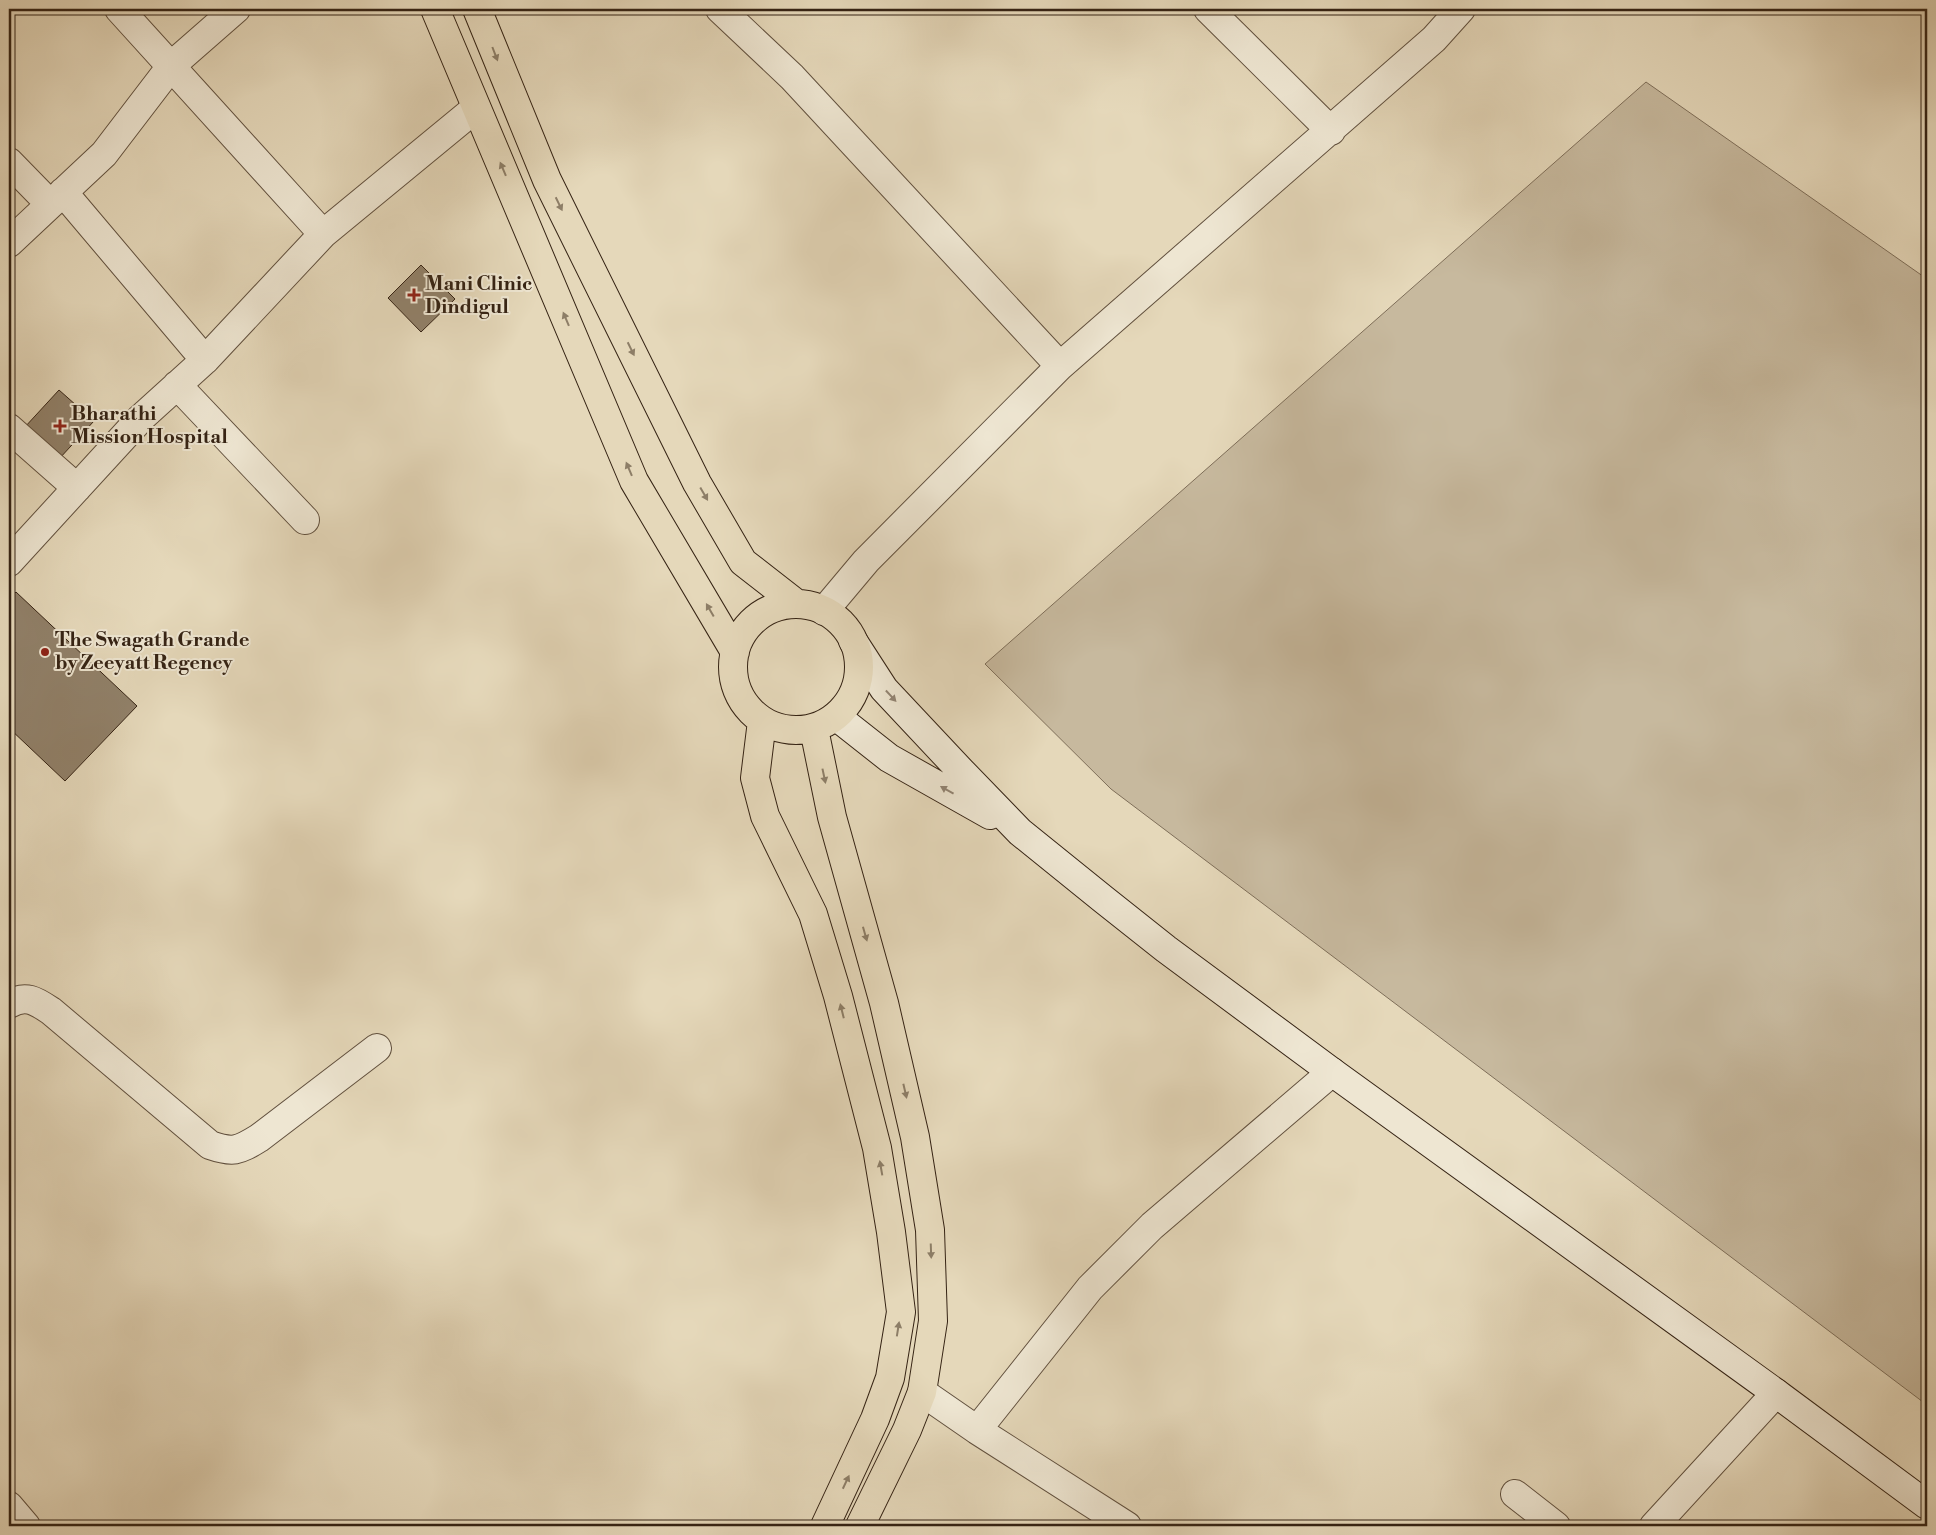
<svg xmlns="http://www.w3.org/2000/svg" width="1936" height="1535" font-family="'Libre Bodoni',serif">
  <rect width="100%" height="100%" fill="#e5d8ba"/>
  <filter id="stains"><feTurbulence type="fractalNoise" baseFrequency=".004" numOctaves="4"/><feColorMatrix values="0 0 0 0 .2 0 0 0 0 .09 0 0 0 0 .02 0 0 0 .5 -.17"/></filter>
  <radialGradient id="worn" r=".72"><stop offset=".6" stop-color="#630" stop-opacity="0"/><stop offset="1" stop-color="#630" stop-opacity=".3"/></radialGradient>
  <path fill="#c7b99e" stroke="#7e6e59" d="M1646,82L1927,279V1405L1111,789L985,664Z"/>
  <path fill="#91816a" stroke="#352314" d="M421,265L455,299L421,332L388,298Z
    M59,390L94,421L59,459L24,428Z
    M16,592L137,706L65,781L9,728V599Z"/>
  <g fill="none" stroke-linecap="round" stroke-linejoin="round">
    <defs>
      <path id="minor" d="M119,9L323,234
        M720,9L792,77L1060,366
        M1208,9L1331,131
        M9,162L50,204
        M63,192L205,360
        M9,243L104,154L172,65L236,9
        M177,385L305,520
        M9,428L77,488
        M9,562L141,418L205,360L323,234L476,108
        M824,611L866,561L1060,366L1434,39L1461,9
        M9,1004C26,994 36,1001 51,1011L210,1145C233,1153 238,1151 259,1138L377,1048
        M922,1392L977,1430L1127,1526
        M977,1430L1090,1288L1152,1226L1332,1072
        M1515,1494L1556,1526
        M1654,1526L1776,1393"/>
      <path id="tertiary" d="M9,1506L26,1526"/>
      <path id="secondary" d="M853,641L884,689L961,771L1020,832L1103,899L1166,949L1332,1072L1776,1393L1927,1505
        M837,717L889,758L990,815"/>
      <path id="trunk" d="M435,9L634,481L735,652
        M477,9L547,180L697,483L743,562L797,604
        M733 667a63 63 0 1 1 126 0a63 63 0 1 1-126 0Z
        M762,721L755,778L765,816L813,914L838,996L877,1148L891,1232L901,1312L890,1378L875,1419L825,1526
        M814,729L832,817L884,1003L915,1137L930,1230L933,1321L922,1392L907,1430L860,1526"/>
    </defs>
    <use href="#minor" stroke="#61503e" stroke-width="30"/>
    <use href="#tertiary" stroke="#61503e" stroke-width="30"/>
    <use href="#secondary" stroke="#352314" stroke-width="30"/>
    <use href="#trunk" stroke="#352314" stroke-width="30"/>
    <use href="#minor" stroke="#eee6d2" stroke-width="28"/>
    <use href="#tertiary" stroke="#eee6d2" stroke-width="28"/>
    <use href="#secondary" stroke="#eee6d2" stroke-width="28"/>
    <use href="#trunk" stroke="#e5d8ba" stroke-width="28"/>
  </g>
  <defs><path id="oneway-solid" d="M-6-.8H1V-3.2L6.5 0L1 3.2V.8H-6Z" transform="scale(1.25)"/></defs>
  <g fill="#8d7e67">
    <use href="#oneway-solid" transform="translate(495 54) rotate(69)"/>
    <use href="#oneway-solid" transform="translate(503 169) rotate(-113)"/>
    <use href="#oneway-solid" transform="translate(559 204) rotate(64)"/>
    <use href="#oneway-solid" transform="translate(566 319) rotate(-113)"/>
    <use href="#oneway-solid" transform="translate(631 349) rotate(64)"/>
    <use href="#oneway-solid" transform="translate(629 469) rotate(-113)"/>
    <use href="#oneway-solid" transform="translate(704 494) rotate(60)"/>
    <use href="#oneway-solid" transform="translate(710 610) rotate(-120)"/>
    <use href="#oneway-solid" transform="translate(824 776) rotate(78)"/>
    <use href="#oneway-solid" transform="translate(865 934) rotate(74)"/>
    <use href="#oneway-solid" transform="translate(842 1011) rotate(-104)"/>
    <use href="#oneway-solid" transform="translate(905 1091) rotate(77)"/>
    <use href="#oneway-solid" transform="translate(881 1168) rotate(-100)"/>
    <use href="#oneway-solid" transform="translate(931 1251) rotate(88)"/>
    <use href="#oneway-solid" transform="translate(898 1329) rotate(-81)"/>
    <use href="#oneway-solid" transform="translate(846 1482) rotate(-65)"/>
  </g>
  <g fill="#928473">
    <use href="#oneway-solid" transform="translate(891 696) rotate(47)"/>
    <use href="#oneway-solid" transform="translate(947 790) rotate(-151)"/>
  </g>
  <g fill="#8f2418" stroke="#eee6d2" stroke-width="2">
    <path d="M411.5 287.5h5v5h5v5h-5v5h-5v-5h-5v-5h5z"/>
    <path d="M57.5 418.5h5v5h5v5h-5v5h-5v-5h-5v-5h5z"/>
    <circle cx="45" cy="652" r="5"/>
  </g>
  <g text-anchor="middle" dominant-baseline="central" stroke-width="4" stroke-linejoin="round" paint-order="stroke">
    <g font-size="20" font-weight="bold" fill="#352314" stroke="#eee6d2" text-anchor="start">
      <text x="425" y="284">Mani Clinic<tspan x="425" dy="23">Dindigul</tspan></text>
      <text x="71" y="414">Bharathi<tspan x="71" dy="23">Mission Hospital</tspan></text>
      <text x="55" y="640">The Swagath Grande<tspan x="55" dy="23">by Zeeyatt Regency</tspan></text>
    </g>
  </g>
  <rect width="1936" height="1535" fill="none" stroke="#e5d8ba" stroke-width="30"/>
  <rect x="10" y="10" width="1916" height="1515" fill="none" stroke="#352314" stroke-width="2.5"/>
  <rect x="15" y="15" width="1906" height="1505" fill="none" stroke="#352314"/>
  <rect width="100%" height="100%" filter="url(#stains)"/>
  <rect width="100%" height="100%" fill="url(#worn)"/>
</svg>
